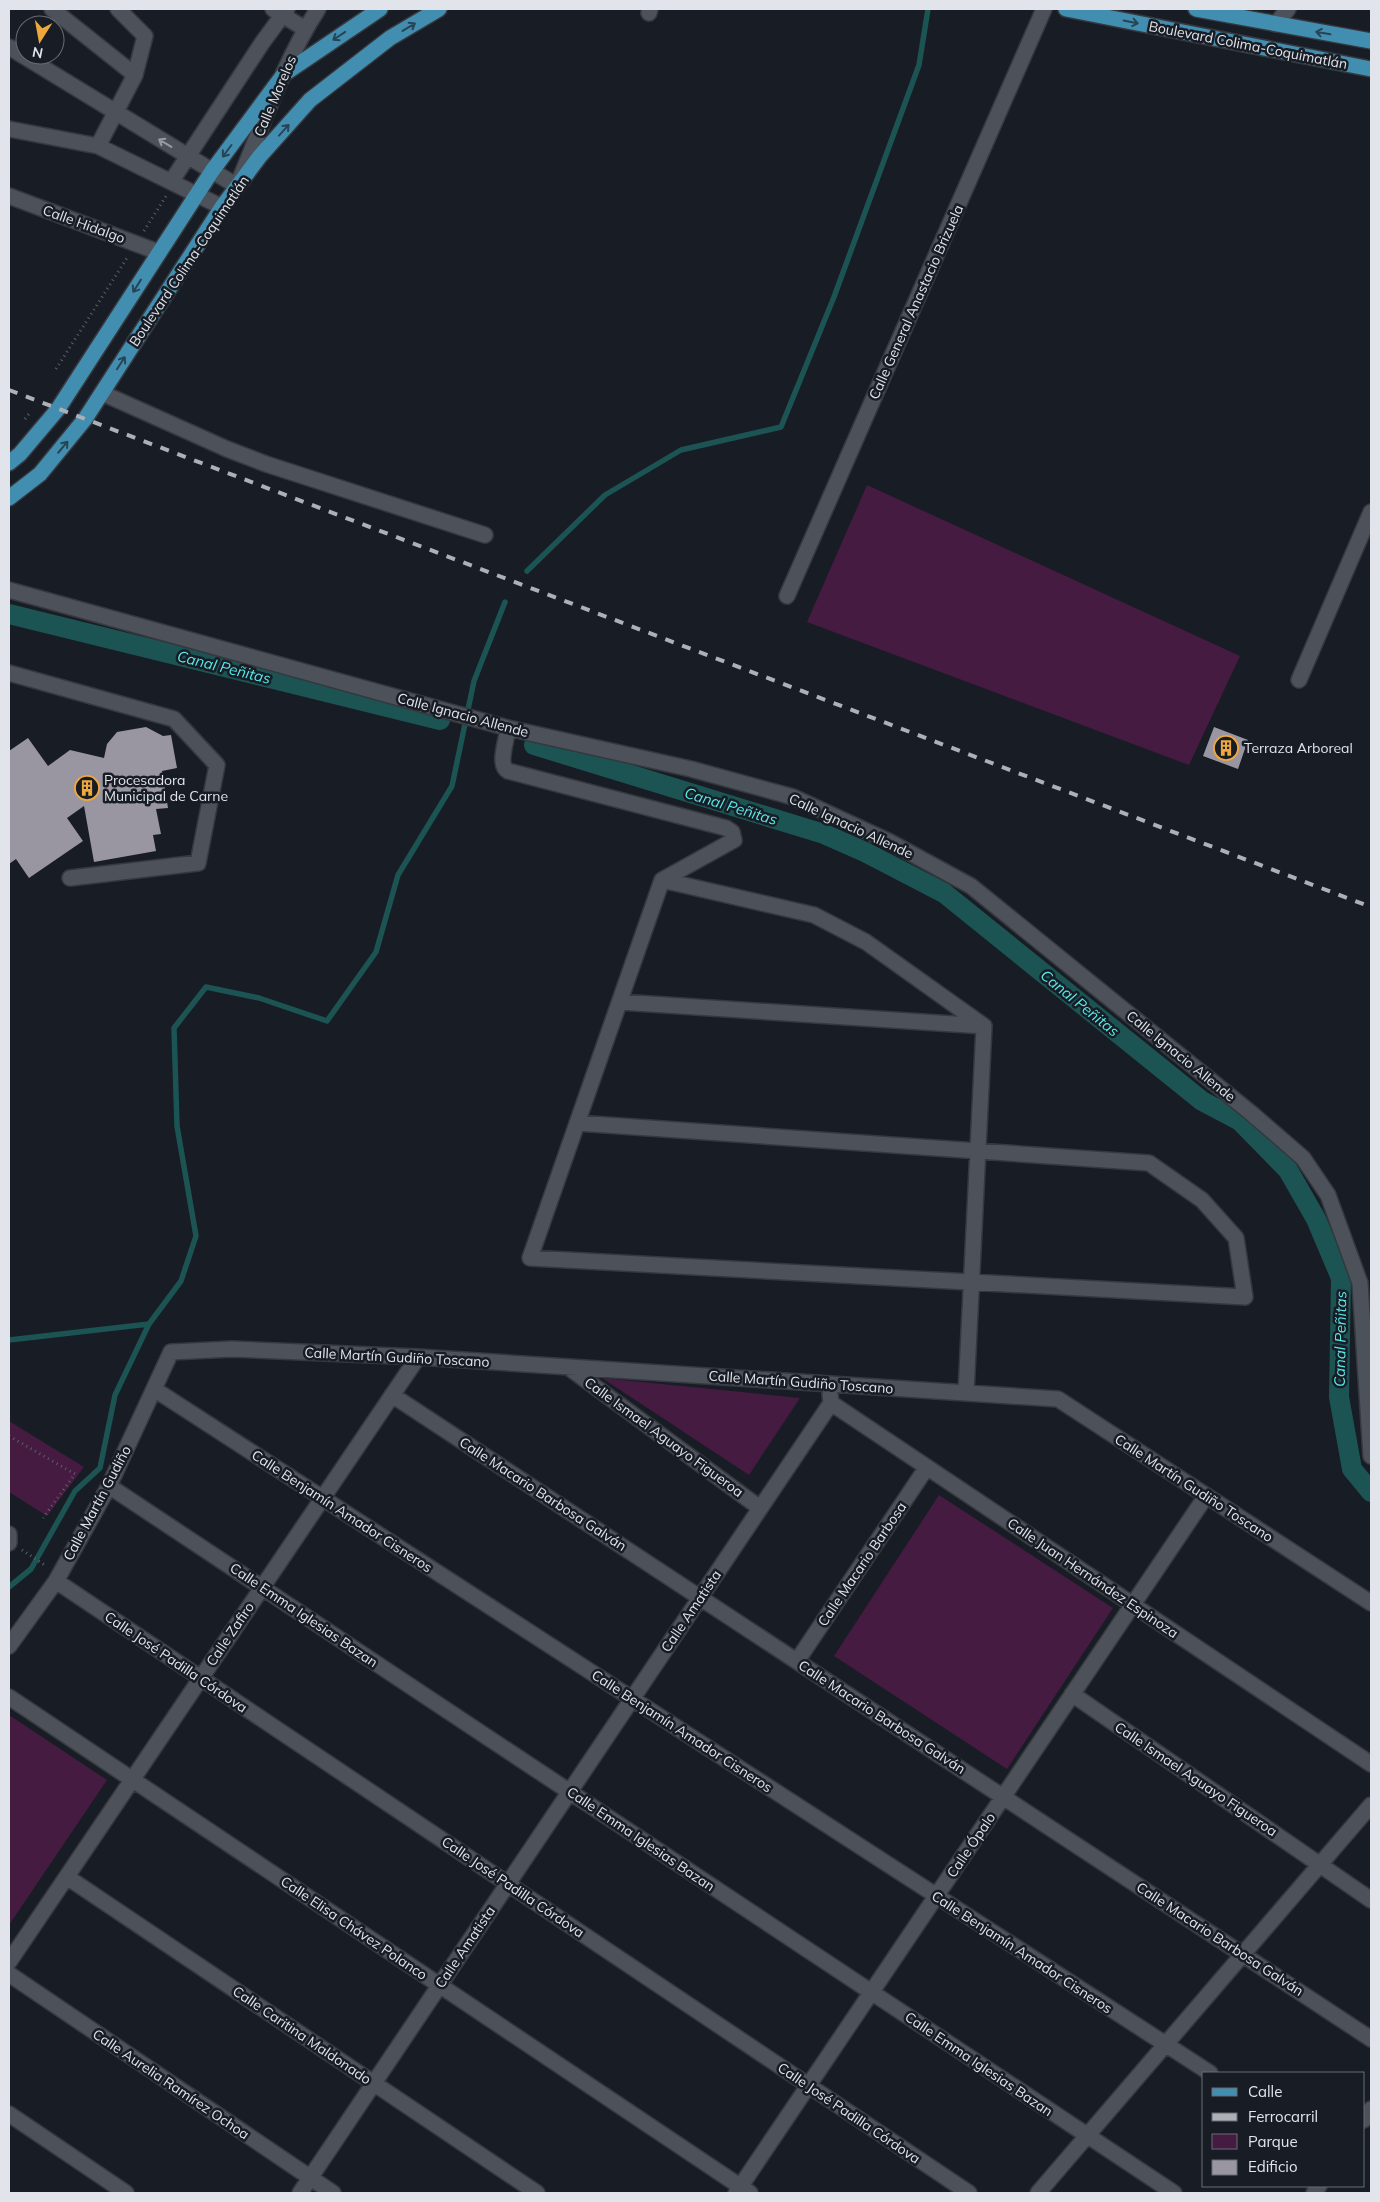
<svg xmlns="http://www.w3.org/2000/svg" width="1380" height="2202" font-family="Mulish,sans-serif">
  <rect width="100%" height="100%" fill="#181c24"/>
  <path fill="#451b41" d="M867,485L1240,656L1189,765L807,622Z
    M602,1378L800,1398L749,1475Z
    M9,1421L84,1467L47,1516L9,1492Z
    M939,1495L1113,1608L1007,1769L834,1656Z
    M9,1715L107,1780L9,1925Z"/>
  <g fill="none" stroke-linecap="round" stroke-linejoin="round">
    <path stroke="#1c5353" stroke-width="5.5" d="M527,571L605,495L681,450L781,427L834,297L919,65L928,9
      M9,1340L149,1324
      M9,1587L31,1569L75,1491L100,1468L115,1395L149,1324L181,1281L196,1236L177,1126L174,1028L206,987L259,998L327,1021L376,952L398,875L452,786L474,681L505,602"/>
    <path stroke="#1c5353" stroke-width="20" d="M9,614L440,720
      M534,745L824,834L865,852L944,893L1202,1101L1240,1121L1288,1170L1316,1219L1341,1278L1339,1397L1352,1469L1371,1492"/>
  </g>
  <path fill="#9996a1" d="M146,727L163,736L171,735L177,768L162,771L168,808L156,809L161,834L153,835L156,851L94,862L84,806L67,818L83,841L29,878L16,859L9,864V751L28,738L48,766L70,750L104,758L107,744L117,732Z
    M1214,727L1248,740L1238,769L1203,756Z"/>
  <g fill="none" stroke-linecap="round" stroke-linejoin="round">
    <defs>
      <path id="minor" d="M52,9L135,75L98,146
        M118,9L145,36L135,75
        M273,9L305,29
        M649,13L650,9
        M1276,24L1288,9
        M9,47L237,186C262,127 283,63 318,9
        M9,129L98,146L222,207
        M171,182L262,43L287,9
        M9,196L158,252
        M102,393L227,449L266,464L485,535
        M9,590L508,728L691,769L793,797L890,842L971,886L1251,1113L1303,1158L1328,1195L1360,1283L1371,1456
        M787,596L1044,9
        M9,673L174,719L217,765L198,863L70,878
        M1299,680L1371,512
        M508,728C507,739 497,765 508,771L726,828L732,832L734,840L662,880L814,915L866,942L984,1026
        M620,1002L984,1026
        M577,1123L1149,1163L1202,1200L1236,1238L1245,1297L530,1258L662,880
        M568,1367L760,1508
        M154,1389L1210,2073
        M966,1393L984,1026
        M830,1394L831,1403L1371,1764
        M392,1395L1371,2039
        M109,1486L1174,2193
        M9,1534V1543
        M56,1581L969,2193
        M9,1646L56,1581L109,1486L171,1352L232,1349L418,1357L1058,1399L1371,1603
        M797,1661L927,1467
        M1072,1694L1371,1900
        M9,1697L750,2193
        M67,1877L537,2193
        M9,1962L418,1357
        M9,1974L333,2193
        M9,2114L126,2193
        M1364,2120L1371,2109
        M300,2193L831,1403
        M736,2193L1206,1496
        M1038,2193L1371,1805
        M1314,2193L1319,2186"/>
      <path id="major" d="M1066,9L1371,69
        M1196,9L1371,41
        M9,463L20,454L58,409L212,171L284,74L380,9
        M9,498L40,474L85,419L222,207L260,156L310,100L390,38L439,9"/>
    </defs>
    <use href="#minor" stroke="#35383e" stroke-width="18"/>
    <use href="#major" stroke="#35383e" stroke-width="18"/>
    <path stroke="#5d6068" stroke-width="3" stroke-dasharray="1 4" stroke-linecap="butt" d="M144,231L166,196
      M56,369L127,258
      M25,419L31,411
      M9,1436L75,1474L43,1518
      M22,1550L46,1566"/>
    <use href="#minor" stroke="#4d515a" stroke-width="15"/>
    <use href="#major" stroke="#428eb0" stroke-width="15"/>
    <path stroke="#adb0b7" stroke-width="4" stroke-dasharray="9 9" stroke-linecap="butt" d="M9,390L1371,907"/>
  </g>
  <defs><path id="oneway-shaft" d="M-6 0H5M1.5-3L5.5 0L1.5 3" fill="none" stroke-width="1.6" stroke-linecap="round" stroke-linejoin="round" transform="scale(1.25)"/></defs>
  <g stroke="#274455">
    <use href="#oneway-shaft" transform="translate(1131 22) rotate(11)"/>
    <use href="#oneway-shaft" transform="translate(409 27) rotate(-31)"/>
    <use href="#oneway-shaft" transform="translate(1323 33) rotate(-170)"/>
    <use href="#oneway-shaft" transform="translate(339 36) rotate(146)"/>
    <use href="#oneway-shaft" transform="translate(284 130) rotate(-48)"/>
    <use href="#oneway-shaft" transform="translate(227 151) rotate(127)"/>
    <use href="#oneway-shaft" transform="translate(137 286) rotate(122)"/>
    <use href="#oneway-shaft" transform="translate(121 363) rotate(-57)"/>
    <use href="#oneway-shaft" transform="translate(63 447) rotate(-50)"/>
  </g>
  <use stroke="#979aa2" href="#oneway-shaft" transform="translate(165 143) rotate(-149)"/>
  <defs>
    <symbol id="building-ring" viewBox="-11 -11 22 22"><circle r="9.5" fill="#181c24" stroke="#eea83c" stroke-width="1.5"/><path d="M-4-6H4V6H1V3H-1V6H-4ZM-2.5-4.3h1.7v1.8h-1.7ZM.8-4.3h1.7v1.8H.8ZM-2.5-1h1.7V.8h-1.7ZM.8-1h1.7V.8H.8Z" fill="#eea83c"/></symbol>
  </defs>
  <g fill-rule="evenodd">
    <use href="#building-ring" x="1212" y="734" width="28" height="28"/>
    <use href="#building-ring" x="73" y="774" width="28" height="28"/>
  </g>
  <g text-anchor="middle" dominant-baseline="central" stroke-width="5" stroke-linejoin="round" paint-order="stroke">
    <g font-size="14" fill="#e1e4ea" stroke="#181c24">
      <text transform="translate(1248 45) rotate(11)">Boulevard Colima-Coquimatlán</text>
      <text transform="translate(275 96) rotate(-67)">Calle Morelos</text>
      <text transform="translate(84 224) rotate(20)">Calle Hidalgo</text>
      <text transform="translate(189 261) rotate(-56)">Boulevard Colima-Coquimatlán</text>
      <text transform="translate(916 302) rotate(-66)">Calle General Anastacio Brizuela</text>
      <text transform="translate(463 715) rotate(15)">Calle Ignacio Allende</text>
      <text transform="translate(851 826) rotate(25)">Calle Ignacio Allende</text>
      <text transform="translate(1181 1056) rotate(39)">Calle Ignacio Allende</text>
      <text transform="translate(397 1357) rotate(3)">Calle Martín Gudiño Toscano</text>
      <text transform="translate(801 1382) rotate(4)">Calle Martín Gudiño Toscano</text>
      <text transform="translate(664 1437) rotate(36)">Calle Ismael Aguayo Figueroa</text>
      <text transform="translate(1194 1488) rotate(33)">Calle Martín Gudiño Toscano</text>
      <text transform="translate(543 1494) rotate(33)">Calle Macario Barbosa Galván</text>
      <text transform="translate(97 1503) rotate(-62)">Calle Martín Gudiño</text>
      <text transform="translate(342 1511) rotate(33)">Calle Benjamín Amador Cisneros</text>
      <text transform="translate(862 1564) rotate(-56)">Calle Macario Barbosa</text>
      <text transform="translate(1093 1578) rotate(34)">Calle Juan Hernández Espinoza</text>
      <text transform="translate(691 1611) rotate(-56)">Calle Amatista</text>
      <text transform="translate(304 1615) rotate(34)">Calle Emma Iglesias Bazan</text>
      <text transform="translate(230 1634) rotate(-56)">Calle Zafiro</text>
      <text transform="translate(176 1662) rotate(34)">Calle José Padilla Córdova</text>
      <text transform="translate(882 1717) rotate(33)">Calle Macario Barbosa Galván</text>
      <text transform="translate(682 1731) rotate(33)">Calle Benjamín Amador Cisneros</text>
      <text transform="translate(1196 1779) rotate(34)">Calle Ismael Aguayo Figueroa</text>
      <text transform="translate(641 1839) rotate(34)">Calle Emma Iglesias Bazan</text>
      <text transform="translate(971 1845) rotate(-56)">Calle Ópalo</text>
      <text transform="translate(513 1887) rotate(34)">Calle José Padilla Córdova</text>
      <text transform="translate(354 1928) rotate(34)">Calle Elisa Chávez Polanco</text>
      <text transform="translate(1220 1939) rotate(33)">Calle Macario Barbosa Galván</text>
      <text transform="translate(465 1947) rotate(-56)">Calle Amatista</text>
      <text transform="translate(1022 1952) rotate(33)">Calle Benjamín Amador Cisneros</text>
      <text transform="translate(302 2035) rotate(34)">Calle Caritina Maldonado</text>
      <text transform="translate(979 2064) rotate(34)">Calle Emma Iglesias Bazan</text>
      <text transform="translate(171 2084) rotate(34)">Calle Aurelia Ramírez Ochoa</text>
      <text transform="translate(849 2113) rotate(34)">Calle José Padilla Córdova</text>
    </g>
    <g font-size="14" fill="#e1e4ea" stroke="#181c24" text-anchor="start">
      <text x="1244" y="748">Terraza Arboreal</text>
      <text x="104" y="780">Procesadora<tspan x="104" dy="16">Municipal de Carne</tspan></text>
    </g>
    <g font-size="15" font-style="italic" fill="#55e9ea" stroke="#181c24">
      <text transform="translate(224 667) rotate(14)">Canal Peñitas</text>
      <text transform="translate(731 806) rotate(17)">Canal Peñitas</text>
      <text transform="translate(1080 1003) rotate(39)">Canal Peñitas</text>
      <text transform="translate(1340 1339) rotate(-89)">Canal Peñitas</text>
    </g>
  </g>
  <rect width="1380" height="2202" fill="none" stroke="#e1e4ea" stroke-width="20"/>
  <rect x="1202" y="2072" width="162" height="115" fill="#181c24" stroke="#686c73"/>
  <rect x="1212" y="2088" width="25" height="8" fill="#428eb0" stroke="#686c73"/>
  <text x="1248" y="2097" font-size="15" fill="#e1e4ea">Calle</text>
  <rect x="1212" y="2113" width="25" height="8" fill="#adb0b7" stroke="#686c73"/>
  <text x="1248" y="2122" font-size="15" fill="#e1e4ea">Ferrocarril</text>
  <rect x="1212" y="2134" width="25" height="15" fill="#451b41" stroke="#686c73"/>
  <text x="1248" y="2147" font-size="15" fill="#e1e4ea">Parque</text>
  <rect x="1212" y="2160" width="25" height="15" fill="#9996a1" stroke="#686c73"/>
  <text x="1248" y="2172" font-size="15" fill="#e1e4ea">Edificio</text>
  <g transform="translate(40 40) rotate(191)"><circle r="24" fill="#181c24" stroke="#686c73"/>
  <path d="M0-4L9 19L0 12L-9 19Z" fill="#eea83c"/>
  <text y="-8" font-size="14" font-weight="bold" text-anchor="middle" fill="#e1e4ea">N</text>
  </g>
</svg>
